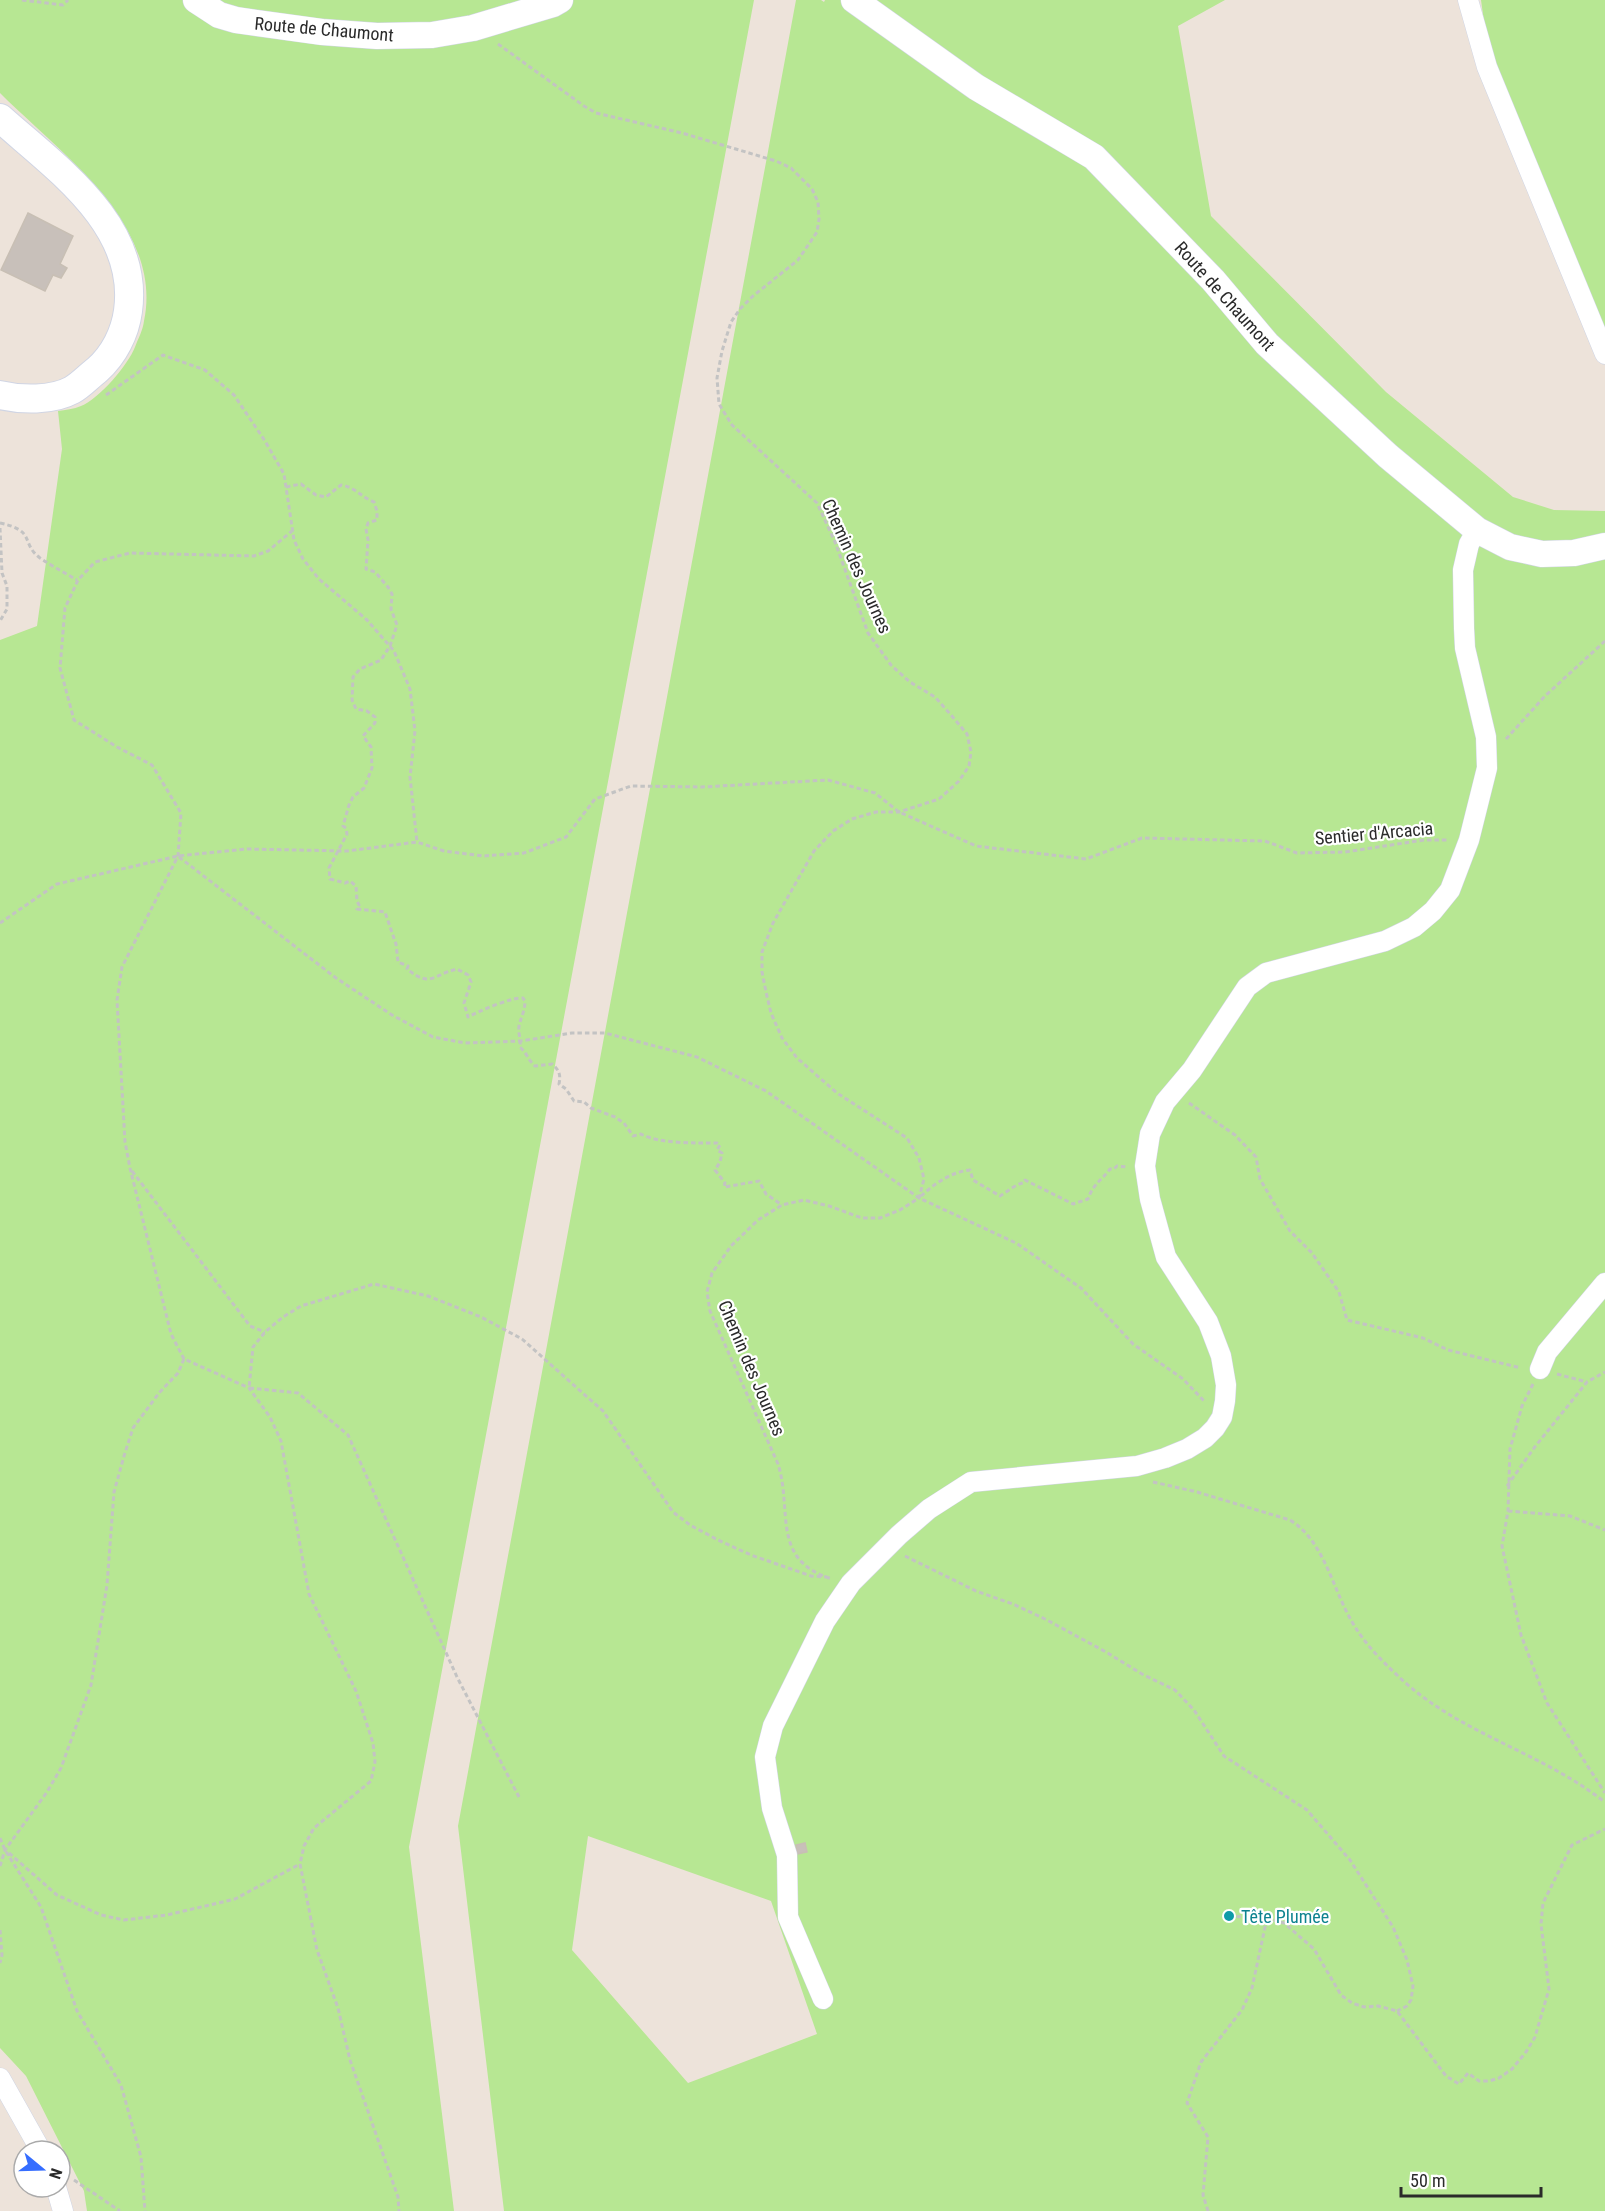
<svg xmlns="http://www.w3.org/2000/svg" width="1605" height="2211" font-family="'Roboto Condensed',sans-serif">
  <rect width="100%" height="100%" fill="#ede3da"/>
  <path fill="#b7e793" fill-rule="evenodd" d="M0,0H754L409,1847L454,2211H87L84,2191L26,2076L0,2048V640L37,626L62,449L58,411C65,410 74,409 81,406C99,399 128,365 135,347C138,339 143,330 144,321C164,226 58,151 0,93Z
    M796,0H821L824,2L825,0H1225L1178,26L1211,216L1386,392L1513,497L1554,510L1605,511V2211H504L458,1826ZM588,1836L771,1901L817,2034L688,2083L572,1950Z
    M1481,0H1605V328L1490,65Z"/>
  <path fill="#c8c0ba" stroke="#c8bfb4" stroke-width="1.5" d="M28,213L73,236L60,264L67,268L61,278L53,275L45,291L1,270Z
    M805,1843L807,1852L797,1854L796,1845Z"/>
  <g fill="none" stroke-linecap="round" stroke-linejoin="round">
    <defs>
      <path id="minor" d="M1468,0L1487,67L1605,354
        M1540,1369L1547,1352L1605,1283
        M823,1999L788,1917L787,1855L772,1808L765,1757L773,1726L825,1621L851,1583L899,1535L929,1509L971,1482L1137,1466L1165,1458L1187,1449L1205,1438L1215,1428L1222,1417L1225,1401L1226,1385L1221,1356L1208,1322L1166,1257L1150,1199L1145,1166L1150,1134L1165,1102L1192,1070L1247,987L1266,973L1385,941L1414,927L1433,911L1450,890L1469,840L1487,768L1486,737L1465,648L1464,628L1463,570L1469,544L1477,530
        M0,2078L41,2151
        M56,2187L63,2211"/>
      <path id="tertiary" d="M196,0L219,15L236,20L322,32L377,36L432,35L473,28L553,4L560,0
        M854,0L976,87L1094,157L1213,280L1267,344L1388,456L1477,530L1510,547L1542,554L1574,553L1605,546"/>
      <path id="secondary" d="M0,118C56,168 140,225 128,311C125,333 114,355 97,370C89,376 81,385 72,390C52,401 21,400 0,395"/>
    </defs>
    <use href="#minor" stroke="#d0d5e4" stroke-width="21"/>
    <use href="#tertiary" stroke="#d0d5e4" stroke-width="27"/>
    <use href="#secondary" stroke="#d0d5e4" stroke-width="30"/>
    <path stroke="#c3c3c3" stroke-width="3" stroke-dasharray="4.5 3" stroke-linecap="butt" d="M22,0L63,5L68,0
      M498,44L584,106L596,113L682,133L776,161L791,168L812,189L818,202L819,219L817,232L798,260L753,296L740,309L731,322L722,351L717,378L719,404L732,425L817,503L835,542L868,633L891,665L910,682L935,697L951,715L967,734L971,752L969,766L959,781L939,799L899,812H876L852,819L833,831L814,851L773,923L762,952V972L766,992L771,1013L782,1038L797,1058L837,1093L907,1138L919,1158L924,1179L919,1198L900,1210L880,1218H862L829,1206L804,1200L782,1205L758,1220L731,1246L712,1273L707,1292L710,1311L778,1464C793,1511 770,1560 832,1579
      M106,395L163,355L205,370L234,395L265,441L284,474L294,540L303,559L319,579L367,620L394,651L410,689L415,731L410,777L417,842
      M286,487L301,484L316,495L326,497L341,485C355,487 361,497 374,502L377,511V520L368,523L366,529L368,540L366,569L375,572L388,587L392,594L391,609L397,625L390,646L381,660L360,669L353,677L352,700L356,709L367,711L375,717V723L363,736L371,747L372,768L364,788L353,797L349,805L343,826L346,828L347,834L329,868L330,879L345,883L350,881L356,886L357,901L359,905L357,909L385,912L396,944L398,962L408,966L407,969C431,988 432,975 457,969L468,975L471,982L464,1003L468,1017C479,1011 512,997 523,998L525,1001C525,1011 521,1017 519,1026C518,1033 521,1040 520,1047C527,1053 528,1060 535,1066L552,1064C559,1070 561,1074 559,1084L566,1089L574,1101L584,1102L591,1108L615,1117L624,1123L633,1136L641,1134C659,1144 697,1143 717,1143L720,1145L717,1150L722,1153L720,1162L715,1170L725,1183L724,1187L759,1181L766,1194L782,1205
      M0,523C37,531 20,543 40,558C52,566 65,573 77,580
      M0,528L2,573L7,586V609L0,621
      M1506,739L1545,696L1605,641
      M179,857L336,978L392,1015L433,1037L465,1043L521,1041L572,1033H605L697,1057L766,1091L919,1198L1016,1243L1081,1288L1133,1344L1183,1379L1205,1402
      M0,923L57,884L178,856L247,849L347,851L417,842L444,851L483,856L524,853L566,837L595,799L631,786L702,787L828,780L875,793L899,812L976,846L1086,859L1142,838L1265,841L1297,853L1345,852L1424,840H1448
      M1189,1103L1235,1135L1256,1157L1260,1179L1290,1231L1312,1253L1339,1292L1347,1320L1423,1338L1448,1350L1521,1368
      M132,1171L250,1326L265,1332
      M921,1196C934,1184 951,1172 970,1170L973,1180L1000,1196C1007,1192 1016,1184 1023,1183L1025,1180L1073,1204L1088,1199C1093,1184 1102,1180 1110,1169H1114L1117,1166L1127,1167
      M184,1359L171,1334L130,1168L125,1142L117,1000L122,967L178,856L181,813L152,765L117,747L74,720L60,668L65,608L78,580L95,562L130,553L254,556L268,551L292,531
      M1557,1374L1587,1382
      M1533,1384L1522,1406L1510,1449L1508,1511L1502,1546L1521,1635L1547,1703L1605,1793
      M1153,1482L1197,1492L1290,1520C1324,1541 1332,1587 1351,1620C1363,1642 1380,1659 1398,1676C1448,1724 1513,1744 1571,1779C1583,1786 1594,1794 1605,1802
      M1507,1486L1534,1448L1587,1382L1605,1372
      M1508,1511L1570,1516L1605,1530
      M905,1556L976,1591L1013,1604L1045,1619L1106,1652L1142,1674L1175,1690L1194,1710L1224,1756L1307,1810L1350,1860L1393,1927L1407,1960L1413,1986L1411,2000L1407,2006L1397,2011
      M519,1797L457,1677L348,1435L298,1393L249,1388L253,1347L265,1332L283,1317L301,1306L374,1284L428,1296L481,1317L522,1339L603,1411L673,1512L690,1525L718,1540L751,1555L811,1576L827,1577
      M0,1838L5,1850L41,1907L77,2011L121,2085L141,2157L145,2211
      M9,1853L57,1895L101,1915L124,1920L167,1915L235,1899L300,1864
      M0,1866L5,1850L47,1792L61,1768L91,1685L107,1585L114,1492L124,1456L133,1428L159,1393L178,1373L184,1359L249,1388L270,1417L281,1441L309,1594L356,1691L373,1743L375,1762L371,1781L314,1828L304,1846L300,1864L317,1950L338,2008L350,2060L398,2197L399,2211
      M1229,1916L1267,1918L1284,1923L1314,1949L1341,1995L1352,2003L1364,2007L1378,2006L1397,2011L1446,2076L1459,2084L1468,2073L1479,2081H1489L1499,2078L1512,2069L1526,2052L1535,2037L1549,1989L1541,1924L1543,1903L1572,1845L1605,1829
      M0,1930L2,1955L0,1963
      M74,2180L120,2211
      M1208,2211L1203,2195L1208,2137L1187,2103L1201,2062L1242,2010L1252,1988L1267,1918"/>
    <use href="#minor" stroke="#fff" stroke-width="20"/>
    <use href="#tertiary" stroke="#fff" stroke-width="26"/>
    <use href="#secondary" stroke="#fff" stroke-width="28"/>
  </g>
  <circle fill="#0f9aa8" stroke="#fff" stroke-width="2" cx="1229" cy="1916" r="6"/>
  <g text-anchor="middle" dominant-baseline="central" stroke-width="4.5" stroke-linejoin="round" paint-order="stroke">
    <g font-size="18" fill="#2a2a2a" stroke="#fff">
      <text transform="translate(324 29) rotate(5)">Route de Chaumont</text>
      <text transform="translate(1225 296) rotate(48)">Route de Chaumont</text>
      <text transform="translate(857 566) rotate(66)">Chemin des Journes</text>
      <text transform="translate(1374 833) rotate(-5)">Sentier d'Arcacia</text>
      <text transform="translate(752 1368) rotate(67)">Chemin des Journes</text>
    </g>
    <g font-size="18" fill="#0d838f" stroke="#fff" text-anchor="start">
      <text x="1241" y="1916">Tête Plumée</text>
    </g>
  </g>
  <g transform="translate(42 2169) rotate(109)"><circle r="28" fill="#ffffff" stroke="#aaaaaa" stroke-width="1.5"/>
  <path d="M0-4.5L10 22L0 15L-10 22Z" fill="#356dff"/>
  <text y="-9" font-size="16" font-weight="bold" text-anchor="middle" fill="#2a2a2a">N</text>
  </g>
  <path d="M1401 2187v9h140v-9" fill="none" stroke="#2a2a2a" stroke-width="3"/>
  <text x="1410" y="2187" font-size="18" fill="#2a2a2a" stroke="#ffffff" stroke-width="4.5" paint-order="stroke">50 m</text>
</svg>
